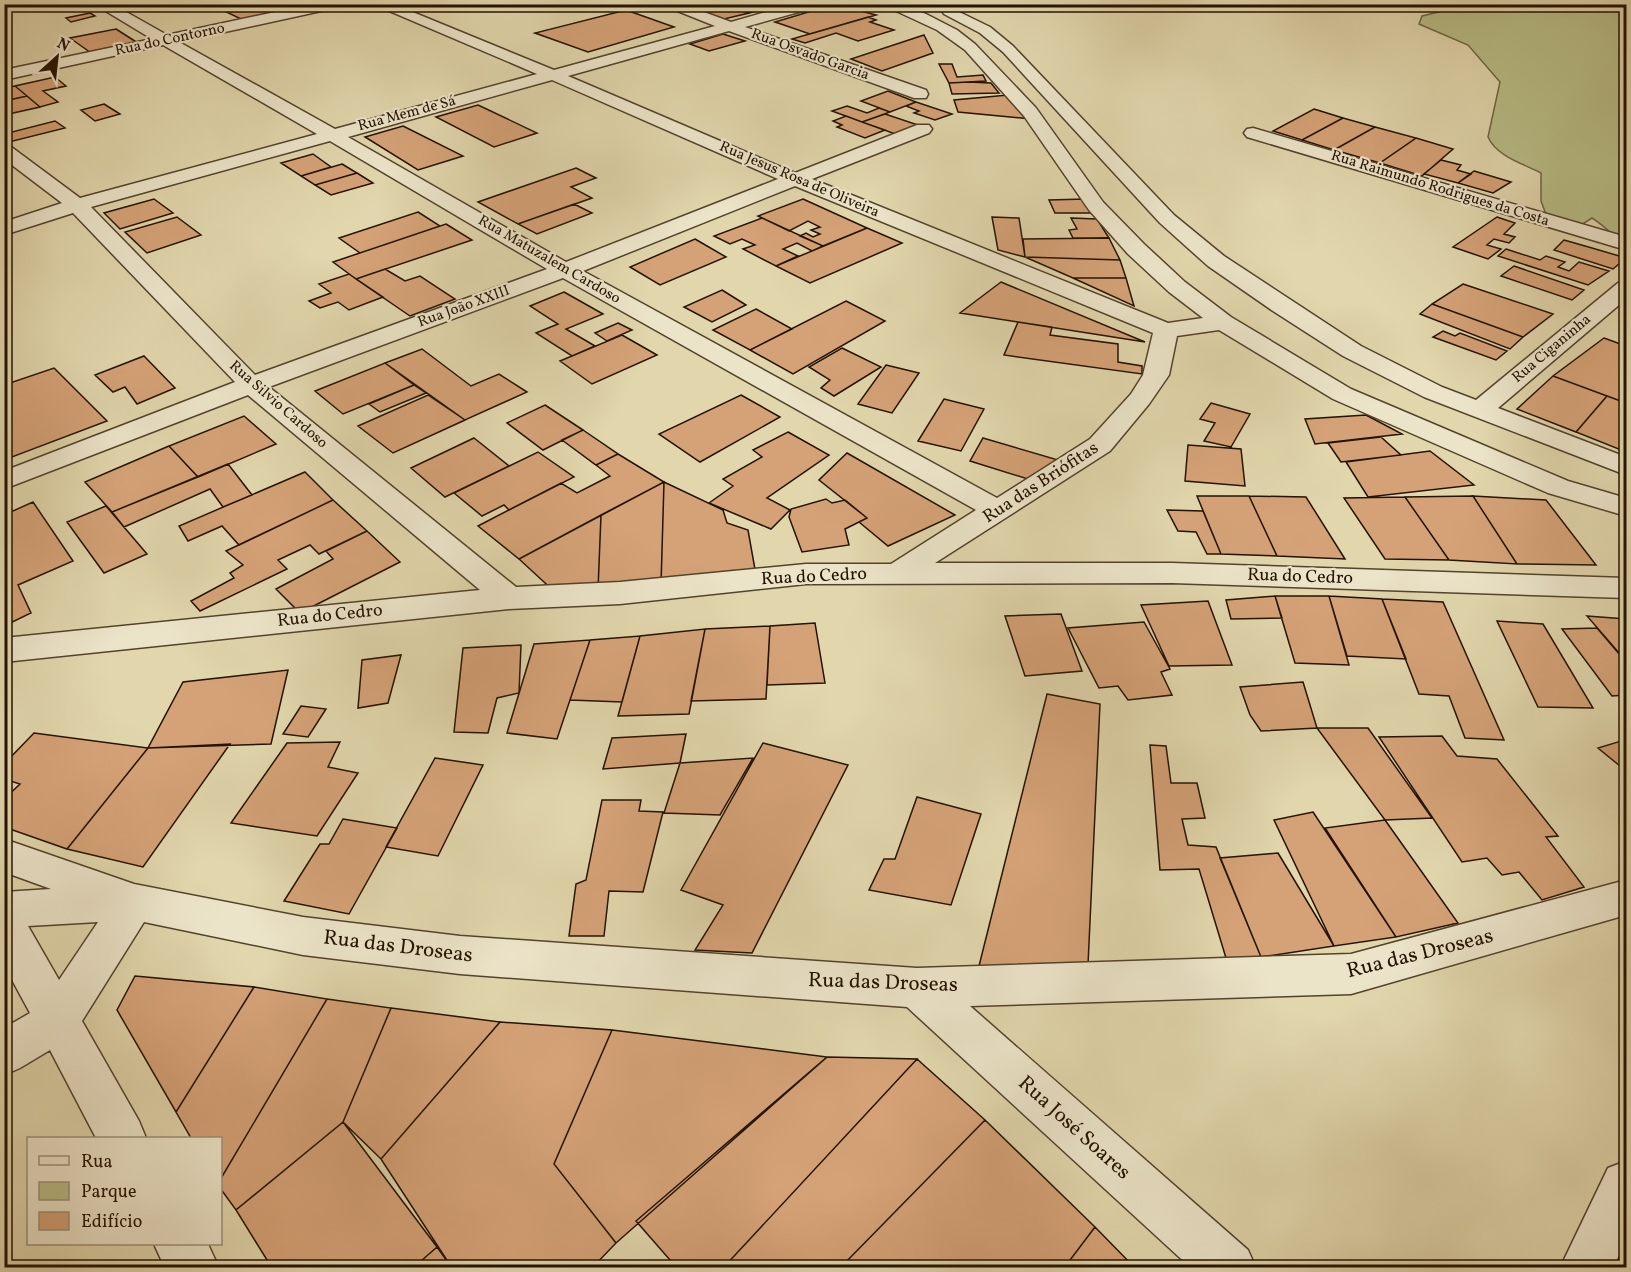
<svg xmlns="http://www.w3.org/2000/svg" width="1631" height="1272" font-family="Vollkorn,serif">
  <rect width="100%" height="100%" fill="#e1d6ac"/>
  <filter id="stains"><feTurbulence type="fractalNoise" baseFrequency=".00333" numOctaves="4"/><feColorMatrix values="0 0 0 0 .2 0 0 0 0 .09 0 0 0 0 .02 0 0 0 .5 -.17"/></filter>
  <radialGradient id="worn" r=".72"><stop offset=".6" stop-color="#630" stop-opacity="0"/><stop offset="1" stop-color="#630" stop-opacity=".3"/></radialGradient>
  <path fill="#b8bc86" stroke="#6e6743" stroke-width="1.5" d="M1454,5H1626V244C1617,240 1604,225 1592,218L1575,229L1547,217L1541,201V173C1524,164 1496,156 1488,137L1500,82L1468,45L1419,24L1422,16L1439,12Z"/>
  <path fill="#d5a277" stroke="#231200" stroke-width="1.5" d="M226,4H264L282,13L245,21L216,7Z
    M264,4H309L314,7L282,13Z
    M711,4H724L749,13L724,19L695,9Z
    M724,4H764L771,7L749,13Z
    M835,4L876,15L810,34L775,22Z
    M626,10L674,27L588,52L535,33Z
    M90,13L95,16L71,22L66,18Z
    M868,17L876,20L870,22L894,30L858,41L836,33L805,43L792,39Z
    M116,29L141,45L94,55L70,38Z
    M723,34L745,41L709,51L690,44Z
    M924,35L933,53L882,71L851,59Z
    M939,64H952L957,77L983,75L986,81L949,83Z
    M55,77L66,86L43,91L58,102L40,107L15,86Z
    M968,82L991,83L999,93L952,94L949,83Z
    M15,86L27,96L4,101V88Z
    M888,91L916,102L890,112L861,101Z
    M1008,95L1032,119L958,112L954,100Z
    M27,96L40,107L4,115V101Z
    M916,102L952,114L935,120L914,113L919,111L906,106Z
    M104,104L120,114L95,121L81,110Z
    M478,105L537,133L494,147L436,117Z
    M847,106L867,113L879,108L890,112L862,122L832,111Z
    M1314,109L1343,118L1302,140L1273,131Z
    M885,114L921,126L898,135L862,122Z
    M846,116L862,122L885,130L865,138L837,127L842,125L833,121Z
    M1343,118L1375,127L1334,150L1302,140Z
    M55,121L65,128L13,141L4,134Z
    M403,126L463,156L418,170L365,137Z
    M1375,127L1416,138L1380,163L1334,150Z
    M1416,138L1453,149L1422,176L1380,163Z
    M313,154L331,167L301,176L281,163Z
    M1441,160L1461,165L1457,170L1471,174L1458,183L1424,174Z
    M342,164L357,173L315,185L301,176Z
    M576,168L596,178L571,187L592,198L518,224L478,202Z
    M1474,171L1511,182L1493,193L1458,183Z
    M357,173L373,183L331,195L315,185Z
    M154,199L173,213L120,229L104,213Z
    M803,199L867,228L823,246L800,236L806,233L813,237L820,234L811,230L820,227L808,221L789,231L758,216Z
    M1085,199L1093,213H1055L1049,200Z
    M574,204L592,213L537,234L518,224Z
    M418,212L440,226L360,253L339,238Z
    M177,217L201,235L147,253L125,232Z
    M992,217L1019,218L1025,257L998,250Z
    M1497,217L1515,223L1504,234L1515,237L1509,243L1494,239L1487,245L1501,249L1488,259L1453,247Z
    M762,218L823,246L812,251L797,243L783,249L798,256L776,266L743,249L755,245L742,239L730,244L714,236Z
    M1071,218L1097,219L1109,238H1073L1069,230L1077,229Z
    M446,224L472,240L356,279L333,262Z
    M867,228L902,243L810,283L776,266Z
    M1109,238L1120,260L1025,257L1023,239Z
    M695,239L726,257L660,285L630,267Z
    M1564,240L1592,248L1626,258L1613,269L1554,250Z
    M1506,249L1540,260L1546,256L1565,262L1558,267L1569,271L1579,262L1609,271L1588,285L1498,256Z
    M1025,257L1120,260L1126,278H1073Z
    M1514,266L1584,290L1572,300L1501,276Z
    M385,269L405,281L420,276L455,299L410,316L356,279Z
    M349,274L383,297L349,310L338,302L320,308L309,301L331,293L319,284Z
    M1073,278H1126L1134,306Z
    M1001,282L1145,342L960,313Z
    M1463,284L1553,314L1523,337L1432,304Z
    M722,290L746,305L712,322L684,307Z
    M564,292L603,314L566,329L595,346L572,356L536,333L558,324L530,306Z
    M846,301L885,321L793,374L750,350Z
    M1432,304L1523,337L1510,349L1420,314Z
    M756,309L792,329L750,350L713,330Z
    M1018,322L1052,327L1050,335L1118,344V362L1142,366V374L1004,355Z
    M618,323L632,330L607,341L595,333Z
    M1443,331L1455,336L1460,333L1507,351L1496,360L1433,337Z
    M622,335L657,355L592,384L560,361Z
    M1604,338L1626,346V403L1553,376Z
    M842,348L881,367L834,396L821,388L830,380L809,367Z
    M422,349L471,386L499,374L527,392L465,420L385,363Z
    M144,356L175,388L137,404L125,387L113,392L95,375Z
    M385,363L414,385L343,414L315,391Z
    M886,365L919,373L892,413L858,404Z
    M54,368L107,421L4,460V385Z
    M1553,376L1607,396L1576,432L1517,409Z
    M414,385L426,393L380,412L369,404Z
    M428,395L465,420L393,453L358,426Z
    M741,395L780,417L700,462L659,434Z
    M1607,396L1626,403V452L1576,432Z
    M944,399L984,409L961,451L918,441Z
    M1211,403L1250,414L1231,447L1204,441L1215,423L1200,419Z
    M545,405L583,430L543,450L507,423Z
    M1366,415L1402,434L1315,444L1305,419Z
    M244,416L276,444L198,477L169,446Z
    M583,430L618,454L596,465L562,440Z
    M788,432L829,455L767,498L790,510L771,529L709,503L733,486L723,479L762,457L753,450Z
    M1381,437L1401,455L1341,462L1328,443Z
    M474,438L509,466L445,497L411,468Z
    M983,438L1058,460L1031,480L970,461Z
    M1188,445L1241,449L1245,486L1185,481Z
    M169,446L198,477L112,512L85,482Z
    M1430,451L1474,485L1368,497L1346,462Z
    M538,452L574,477L509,510L504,505L482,516L454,493Z
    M847,453L955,515L888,546L859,522L867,518L819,480Z
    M618,454L664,482L519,559L478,526L561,483L577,493L610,476L596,465Z
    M228,464L252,495L223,507L210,489L124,527L112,512Z
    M305,472L333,500L239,545L222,526L188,541L179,526Z
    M664,482L661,585L598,590L601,515Z
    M664,482L723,510L727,523L748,530L756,575L661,585Z
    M1197,496H1249L1277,556L1221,554Z
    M1249,496L1306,497L1345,559L1277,556Z
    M1473,496L1546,500L1596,565L1517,564Z
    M1473,496L1517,564L1449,560L1405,497Z
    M1405,497L1449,560L1385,559L1344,498Z
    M826,499L832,503L845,500L867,518L845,529L849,545L802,552L789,517L791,509Z
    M333,500L367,531L319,554L310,545L278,560L287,569L200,611L191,601L234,578L230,573L243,565L226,551Z
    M33,502L73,561L18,585L31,613L4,626V515Z
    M106,506L147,554L104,573L67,522Z
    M1167,510L1203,511L1221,554H1207L1196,532L1178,531Z
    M601,515L598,590L557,594L519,559Z
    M367,531L400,562L300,613L276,589L333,559L326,551Z
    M1275,596H1329L1349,665L1295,663Z
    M1275,596L1282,618L1231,619L1226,600Z
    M1329,596L1382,599L1406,659L1347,656Z
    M1382,599L1443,602L1504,740L1465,738L1449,696L1419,694Z
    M1208,601L1232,665L1169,666L1141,605Z
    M1061,614L1082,671L1025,676L1005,616Z
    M1587,616L1626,619V661Z
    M1497,621L1543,624L1593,708L1538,707Z
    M1144,622L1170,669L1161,672L1172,695L1128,700L1118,686L1099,688L1068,628Z
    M815,623L825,683L767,685L770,626Z
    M770,626L766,699L691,701L705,629Z
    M1597,628L1626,662V695L1612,696L1562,629Z
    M705,629L689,714L618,716L640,636Z
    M640,636L622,702L570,700L590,640Z
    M590,640L557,739L507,733L534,644Z
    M521,645L519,693L497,698L488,733L454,732L463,648Z
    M401,655L388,703L358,708L362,660Z
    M288,670L271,744L148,748L183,682Z
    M1303,682L1317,728L1261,731L1250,715L1240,687Z
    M1047,694L1100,704L1088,965L978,970Z
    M301,706L326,709L308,737L283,734Z
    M1317,728H1368L1432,818L1385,820Z
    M34,733L148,748L67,849L4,827V799L20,784L4,779V764Z
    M686,734L680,763L603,769L612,738Z
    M1442,736L1457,756L1497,759L1558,836L1546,837L1584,887L1542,900L1519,872L1502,875L1487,858L1462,862L1379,737Z
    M1621,741L1626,745V771L1598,748Z
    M340,742L328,767L358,773L317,836L231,823L287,743Z
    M763,743L848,765L752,953L695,950L723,905L681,890Z
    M230,744L143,867L67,849L148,748Z
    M1150,745L1166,746L1171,783H1197L1205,818L1182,819L1188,845L1216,847L1261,957L1226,958L1199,869L1160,870Z
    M435,758L483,765L438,856L386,847Z
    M753,758L720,815L664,813L680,763Z
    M917,797L981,814L951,905L869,890L884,859H895Z
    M602,800H641L639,811L663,812L643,892L609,891L604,936H569L576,884L586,880Z
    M1313,812L1396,937L1334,946L1274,820Z
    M343,819L397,828L349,914L284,901L320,844H329Z
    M1385,820L1458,923L1396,937L1325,828Z
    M1278,853L1334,946L1261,957L1220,858Z
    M135,976L254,987L176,1112L117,1010Z
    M254,987L327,999L220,1180V1138H191L176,1112Z
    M327,999L391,1008L343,1122L236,1210L220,1188V1180Z
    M391,1008L500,1022L381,1159L343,1122Z
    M500,1022L612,1030L554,1164L616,1243L592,1268H452L381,1159Z
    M612,1030L827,1057L616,1243L554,1164Z
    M827,1057L917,1059L723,1268H677L636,1221Z
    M917,1059L985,1120L840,1268H723Z
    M985,1120L1095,1227L1064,1268H840Z
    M343,1122L437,1247L413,1268H272L236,1210Z
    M1095,1227L1135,1268H1064Z
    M437,1247L452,1268H413Z"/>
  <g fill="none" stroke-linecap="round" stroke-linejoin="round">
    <defs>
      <path id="minor" d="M94,4H112L167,35L313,4H342L335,8L179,42L335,129L537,74L373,4H393L554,70L715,26L660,4H682L731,22L794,4H819L817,7L745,27L926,90L928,94L926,98H914L729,31L568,76L795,173L917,125H929L932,129L929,133L812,179L1168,323L1203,318L1169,292L1128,254L1089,210L1024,116L965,50L937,30L881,4H901L926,14L957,30L975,44L1036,108L1103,202L1144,244L1185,282L1231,317L1351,389L1568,481L1626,498V516L1548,493L1333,399L1219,330L1177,336L1169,375L1149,404L1110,451L935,563H1172L1626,578V598L1172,583L806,584L620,604L509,609L4,662V638L480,590L248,395L4,489V471L235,382L73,213L4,235V222L62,203L4,159V145L10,146L80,198L317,134L163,45L4,80V70L152,39ZM552,80L778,179L566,262L348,137ZM330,141L547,269L255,375L91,207ZM795,186L1153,333L1143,375L1131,394L1090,439L997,498L583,271ZM563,278L976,510L891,564H806L620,582L516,587L269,387Z
        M949,7L990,27L1013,46L1174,215L1224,256L1361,346L1442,387L1476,400L1618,283L1626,281V299L1498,408L1626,457V475L1424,397L1343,356L1273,311L1208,266L1160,223L1003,52L980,33L944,14L942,11L944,8Z
        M1253,128L1626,237V250L1247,137L1244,133L1247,129Z
        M4,839L134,884L303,917L460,936L917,968L1351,954L1626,880V915L1351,994L970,1006L1248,1250L1256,1268H1191L907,1007L460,974L303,955L144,922L82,1021L139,1121L146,1138H96L50,1050L20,1068L4,1075V1028L30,1013L4,965V892L51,889L4,872ZM98,922L59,980L28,926Z
        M1626,1161V1240L1613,1268H1560L1608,1168Z
        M154,1244H208L219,1268H165Z"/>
    </defs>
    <use href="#minor" stroke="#52432b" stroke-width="3"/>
    <use href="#minor" fill="#ece4c9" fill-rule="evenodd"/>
  </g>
  <g text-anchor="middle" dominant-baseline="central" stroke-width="4.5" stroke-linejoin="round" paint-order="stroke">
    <g font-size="15" fill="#231200" stroke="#ece4c9">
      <text transform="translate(170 40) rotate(-12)">Rua do Contorno</text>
      <text transform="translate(810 55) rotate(20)">Rua Osvado Garcia</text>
      <text transform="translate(407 114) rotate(-15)">Rua Mem de Sá</text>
      <text transform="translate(799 180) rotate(23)">Rua Jesus Rosa de Oliveira</text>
      <text transform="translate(1440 189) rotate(17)">Rua Raimundo Rodrigues da Costa</text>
      <text transform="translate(549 260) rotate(30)">Rua Matuzalem Cardoso</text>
      <text transform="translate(464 307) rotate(-20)">Rua João XXIII</text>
      <text transform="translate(1552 349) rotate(-40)">Rua Ciganinha</text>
      <text transform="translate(278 405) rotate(41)">Rua Silvio Cardoso</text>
    </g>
    <g font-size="18" fill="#231200" stroke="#ece4c9">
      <text transform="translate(1041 483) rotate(-33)">Rua das Briófitas</text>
      <text transform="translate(814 577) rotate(-3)">Rua do Cedro</text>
      <text transform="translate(1300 577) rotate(2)">Rua do Cedro</text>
      <text transform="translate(330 616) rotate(-6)">Rua do Cedro</text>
    </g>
    <g font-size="21" fill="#231200" stroke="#ece4c9">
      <text transform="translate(398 947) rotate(7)">Rua das Droseas</text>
      <text transform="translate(1420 954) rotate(-14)">Rua das Droseas</text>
      <text transform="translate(883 983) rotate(2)">Rua das Droseas</text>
      <text transform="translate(1074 1128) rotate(42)">Rua José Soares</text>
    </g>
  </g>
  <rect width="1631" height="1272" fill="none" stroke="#e1d6ac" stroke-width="24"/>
  <rect x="6" y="6" width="1619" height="1260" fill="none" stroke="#231200" stroke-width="3"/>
  <rect x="12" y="12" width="1607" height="1248" fill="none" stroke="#231200" stroke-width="1.5"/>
  <rect x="27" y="1137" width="195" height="108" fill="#ece4c9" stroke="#9c9079" stroke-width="1.5"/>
  <rect x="39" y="1156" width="30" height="9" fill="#ece4c9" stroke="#9c9079" stroke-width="1.5"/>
  <text x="81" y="1167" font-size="18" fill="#231200">Rua</text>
  <rect x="39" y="1182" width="30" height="18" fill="#b8bc86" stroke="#9c9079" stroke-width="1.5"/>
  <text x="81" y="1197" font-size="18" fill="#231200">Parque</text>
  <rect x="39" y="1212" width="30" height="18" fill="#d5a277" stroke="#9c9079" stroke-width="1.5"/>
  <text x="81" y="1227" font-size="18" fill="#231200">Edifício</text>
  <g transform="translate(57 57) rotate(27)" stroke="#ece4c9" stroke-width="4.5" paint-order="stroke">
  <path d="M0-4.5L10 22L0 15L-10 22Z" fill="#231200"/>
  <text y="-9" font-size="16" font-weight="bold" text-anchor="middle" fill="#231200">N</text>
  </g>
  <rect width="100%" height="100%" filter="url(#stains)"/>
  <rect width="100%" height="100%" fill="url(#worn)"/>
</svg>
